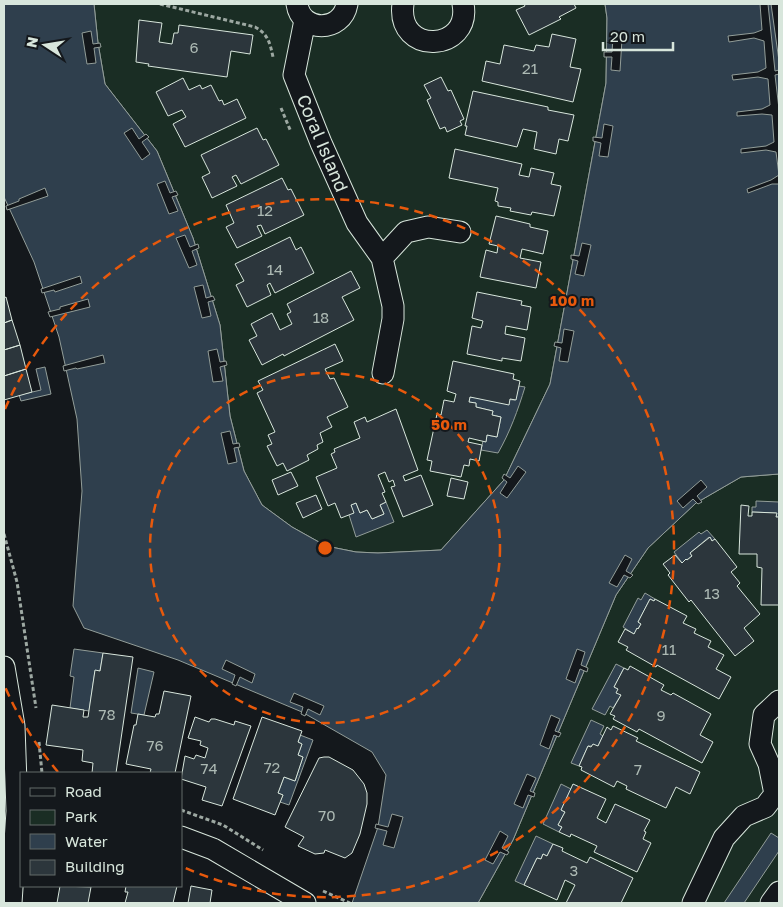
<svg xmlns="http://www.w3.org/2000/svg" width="783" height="907" font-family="'Golos Text',sans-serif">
  <rect width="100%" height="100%" fill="#14181c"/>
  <path fill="#1a2d24" stroke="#939e99" d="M94,4H605L607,18L606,83L550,384L504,480L441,550L378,553L356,552L326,546L292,527L262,505L244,471L230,416L220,325L193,238L157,151L105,84L98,43Z
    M779,474V903H478L513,840L616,595L648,548L696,503L741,477Z"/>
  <path fill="#2f3f4d" stroke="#939e99" d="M4,4H94L98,43L105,84L157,151L193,238L220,325L230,416L244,471L262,505L292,527L326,546L356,552L378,553L441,550L504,480L550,384L606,83L607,18L605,4H771L779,61V474L741,477L696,503L648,548L616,595L513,840L478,903H352L378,827L386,775L372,752L302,712L178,660L84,628L73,606L82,491L77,419L59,337L34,262L4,197Z
    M45,367L51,394L21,401L19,395L41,390L36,369Z
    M519,386L525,387C518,410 510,432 498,453L481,450L483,441H486L487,435L497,437L501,417L492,415L493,411L476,407V403L469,402L470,397L515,400Z
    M756,501L779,502V517H776V513L752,512V507H756Z
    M386,502L394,522L356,537L349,515L351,505L356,503L360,513L367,510L372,519L384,514L380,505Z
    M707,530L715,539L712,541L709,537L690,553L692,556L682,563L674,552L699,532L701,534Z
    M645,593L655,599L654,601L650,599L638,622L641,624L634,634L623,627L638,598L641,600Z
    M74,649L103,653L100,671H95L89,711L70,708L74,677L70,676Z
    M616,664L624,668L614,687L618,689L621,695L613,708L610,706L605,715L592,709Z
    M138,668L154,672L144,715L131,713Z
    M591,720L604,726L600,734L603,736L598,746H588L579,766L571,763Z
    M300,735L313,740L289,805L280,802L283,795L278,793L284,777L295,781L303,757L298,755L302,744L298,742Z
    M561,784L571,789L561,810L565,812L558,825L562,827L559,832L543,824Z
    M771,833L779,838V851L744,903H724Z
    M536,836L553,844L547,856L543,854L541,859L537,858L524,885L515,881Z"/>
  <path fill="#14181c" stroke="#939e99" d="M760,4H768L775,71L779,70V74L775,75L779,109V184H772L748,193L747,189L771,180L779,175L776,152L766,150L741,153V149L766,146L774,142L772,115L762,114L737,116V112L762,109L770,105L768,79L758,77L733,80L732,75L758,72L766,68L764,41L754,38L729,42L728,36L754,33L762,30Z
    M91,31L93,44L100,43L101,47L94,48L96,63L87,64L82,33Z
    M613,38L622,39L620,71L611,70L612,57H604V52H612Z
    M604,124L613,126L608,157L599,156L601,143L593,141V137L602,138Z
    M132,128L139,139L146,134L149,137L142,142L150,154L142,160L124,133Z
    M165,181L170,193L176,191L178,195L172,197L178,211L169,214L157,184Z
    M45,188L48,196L7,210L6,206L19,201V199Z
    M185,235L190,247L198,244L199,248L192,251L197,265L189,268L176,238Z
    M582,243L591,245L584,276L575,274L578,261L571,259V255L579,256Z
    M80,276L82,283L55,292L54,290L42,293L41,289Z
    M203,285L206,298L213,296L215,300L208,302L211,316L202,318L194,287Z
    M88,299L90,307L50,317L48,312L60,309V307Z
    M564,329L574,331L568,362L559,361L561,348L554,346L555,342L562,343Z
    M217,349L220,362L226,361L227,365L220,367L223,381L213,382L208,351Z
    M103,355L105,363L77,369L76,368L64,371L63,366Z
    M230,431L233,444L239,443L240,447L234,448L237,462L228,464L221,433Z
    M518,466L526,472L507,498L500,493L507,482L502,478L504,474L510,478Z
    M701,480L707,487L697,496L702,502L698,504L693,499L683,508L677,501Z
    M625,555L632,559L626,571L633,575L630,578L624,575L617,587L609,583Z
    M577,649L585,652L581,665L588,668L587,672L580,669L575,683L566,679Z
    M226,660L255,674L252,683L240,677L236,686L232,684L235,675L222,669Z
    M294,693L324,706L320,715L308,709L305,716L301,714L303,707L290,702Z
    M551,715L560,719L555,731L561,733L559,737L554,735L549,749L540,745Z
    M527,774L536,778L530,791L535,793L534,797L528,795L523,808L514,804Z
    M392,814L403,817L394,848L383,845L387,831L375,828L376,824L388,827Z
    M500,831L508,836L502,848L509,852L507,855L500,852L493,864L485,860Z"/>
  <path fill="#2c363c" stroke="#d8e6dc" d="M524,4H574L576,8L559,17L561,19L529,35L516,10L525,6Z
    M139,20L162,23L159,42L172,44L174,33H178L179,25L253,35L250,54L231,51L227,77L148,66L149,64L136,62Z
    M552,34L576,39L570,67L581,69L573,102L482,81L486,61L500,64L504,45L534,51L536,45L549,47Z
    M441,77L448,91L451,90L464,119L460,121L462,125L447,132L445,127L440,129L427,100L431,98L424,85Z
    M183,78L189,90L200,85L202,89L211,85L219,101L222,100L224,105L237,99L246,118L185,147L173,124L186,117L182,110L168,116L156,92Z
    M473,91L548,107V110L574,115L568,141L559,139L556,154L534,149L537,132L523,129L517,147L465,135L467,126H465Z
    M257,128L263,140L266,139L279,165L241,184L236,175L232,177L237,186L212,198L202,177L210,173L201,155Z
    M455,149L522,164L519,175L529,177L531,168L554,173L551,184L561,186L554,216L532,212L531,215L510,211L511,208L498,206V202L495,201L498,188L449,178Z
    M282,178L288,190L291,189L304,215L265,234L261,225L257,226L262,236L237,248L226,227L234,223L226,205Z
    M496,216L530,224V227L548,231L543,254L522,249L520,258L541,262L536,288L480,277L486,250L497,253L498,246L489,244Z
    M290,237L296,250L301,247L314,273L275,293L270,283L267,285L271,295L247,307L236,285L244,281L235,264Z
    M351,271L360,288L342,297L354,320L284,356L283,354L262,365L249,340L257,336L251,324L272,313L280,330L292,324L287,314L291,312L287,304Z
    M477,292L522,301L521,305L531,307L527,330L506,326L505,334L525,338L521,361L502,358V361L467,354L472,326L481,328L483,321L472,318Z
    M6,297L12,320L4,323V298Z
    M12,320L20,345L4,350V323Z
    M335,344L343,361L325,369L330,379L334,378L348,407L327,417L332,427L320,433L323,442L317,445L318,449L307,455L309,460L287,471L283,463L277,466L267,446L272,444L268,435L275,432L257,393L263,390L258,381Z
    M20,345L26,369L4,376V350Z
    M453,361L514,374L513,379L520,381L516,400L510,399L509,405L470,397L469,402L476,403V407L493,411L492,415L501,417L497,437L487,435L486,442L469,438L468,442L482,445L479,461L470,459L469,466L464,465L461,477L430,471L432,461L427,460L437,414L441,415L444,400L454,402L456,394L447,391Z
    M26,369L32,392L4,400V376Z
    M396,409L418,470L403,476L405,481L421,475L433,505L403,517L391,487L395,486L393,480L389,482L385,472L378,475L385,492L382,493L386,502L380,505L384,514L372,519L367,510L360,513L356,503L351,505L354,513L341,518L335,503L328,506L316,477L337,468L331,454L335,452L334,449L360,438L354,422L365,417L367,422Z
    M291,472L298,486L278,495L272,480Z
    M451,478L468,482L464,499L447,496Z
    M316,495L322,509L303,518L296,503Z
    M741,505L749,506L748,516H752V512L777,513L776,517H779V605H761L762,568L757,567V554H739Z
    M710,537L712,541L715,539L737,567L731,572L740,583L737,586L760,614L744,628L754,641L735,656L691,600L689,602L668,575L670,573L663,564L675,555L682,563L686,559L687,560L692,556L690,553Z
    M650,599L654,601L655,599L687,616L683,623L696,629L694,633L711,641L708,647L724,655L716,669L731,677L719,699L657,665L656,667L626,650L628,647L618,642L625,629L634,634L637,628L638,629L641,624L638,622Z
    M103,653L133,657L116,773H92L93,763L82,761L83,750L46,745L52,705L84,710L83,717H88L95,670L100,671Z
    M630,666L664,685L661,690L671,695L673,693L711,714L700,735L713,742L702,763L639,729L637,732L613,719L615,716L610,714L621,695L616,693L618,689L614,687L624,668L628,670Z
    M164,691L191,696L175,773H150L151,769L126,764L134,725H136L138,714L155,717L156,714H159Z
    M195,717L209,722L211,719H215L234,725L235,721L251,726L222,806L202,800L206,787L181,779L185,756L194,759L196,755L205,758L208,748L200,745L201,741L188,738Z
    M262,717L302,731L298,742L302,744L298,755L303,757L295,781L284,777L278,793L283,795L275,815L233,799Z
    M613,726L638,738L636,741L700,772L690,794L676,787L666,808L626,789L627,786L617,781L614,787L581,770L582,767L579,766L588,746L591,747L593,744L598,746L607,727L611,730Z
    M324,757H329L353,770L364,784L367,793V804L360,834L352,853L345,858L325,850L324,853L315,854L298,846L304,837L285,827L319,758Z
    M573,784L606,799L597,818L606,823L615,804L650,820L644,831L646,832L643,839L651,843L637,872L594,852L597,846L571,834L570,837L559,832L562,827L558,825L565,812L561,810Z
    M553,844L563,848L562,851L587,863L590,857L633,878L621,903H566L575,885L565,880L557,900L524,885L537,858L541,859L543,854L547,856Z
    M60,886L91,887L88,903H57Z
    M126,886H177L173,903H125L128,892H125Z
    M191,886L212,890L210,903H188Z"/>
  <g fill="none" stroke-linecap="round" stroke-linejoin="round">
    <defs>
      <path id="street" d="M297,4C301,33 342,33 347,4
        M403,4C396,56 472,52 463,4
        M305,20L294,75L321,143L357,223L382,258L393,306V319L383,373
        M382,258L406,232L428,227L460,232
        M4,667L14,726L17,811L11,903
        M181,837L213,849L305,903
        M693,903L724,838L744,816L765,807L775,794L769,764L760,744L764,715L779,701
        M771,903L779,892"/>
    </defs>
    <use href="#street" stroke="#d8e6dc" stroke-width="23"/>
    <path stroke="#9da8a2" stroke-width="3" stroke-dasharray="4 2.5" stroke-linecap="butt" d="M160,4L255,27C268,34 270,43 273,57
      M281,108L291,132
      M4,534L17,582L36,708
      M39,742L42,773
      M181,810L223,825L263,850
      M323,891L350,903"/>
    <use href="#street" stroke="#14181c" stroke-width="21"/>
  </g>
  <g fill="none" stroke="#e8590c" stroke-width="2.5" stroke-dasharray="9 6">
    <circle cx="325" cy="548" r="175"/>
    <path d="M58 772A349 349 0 0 1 5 687M5 409A349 349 0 1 1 183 867"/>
  </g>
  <g text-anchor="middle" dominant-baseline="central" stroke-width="4" stroke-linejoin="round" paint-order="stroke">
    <g font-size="15" fill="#adbab4">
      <text x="194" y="47">6</text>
      <text x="530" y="68">21</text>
      <text x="265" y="210">12</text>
      <text x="275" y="269">14</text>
      <text x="321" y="317">18</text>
      <text x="712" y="593">13</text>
      <text x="669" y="649">11</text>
      <text x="107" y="714">78</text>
      <text x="661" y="715">9</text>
      <text x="155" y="745">76</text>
      <text x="272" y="767">72</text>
      <text x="209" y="768">74</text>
      <text x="638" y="769">7</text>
      <text x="327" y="815">70</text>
      <text x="574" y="870">3</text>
    </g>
    <g font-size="18" fill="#d8e6dc" stroke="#14181c">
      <text transform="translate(323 143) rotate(67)">Coral Island</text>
    </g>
  </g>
  <circle cx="325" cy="548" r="8" fill="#e8590c" stroke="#14181c" stroke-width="2.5"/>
  <g font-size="15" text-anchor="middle" font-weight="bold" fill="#e8590c" stroke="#14181c" stroke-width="4" stroke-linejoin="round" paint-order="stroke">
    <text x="572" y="306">100 m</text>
    <text x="449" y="430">50 m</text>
  </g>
  <rect width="783" height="907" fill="none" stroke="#d8e6dc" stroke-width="10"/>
  <rect x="20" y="772" width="162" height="115" fill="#14181c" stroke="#626a69"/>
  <rect x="30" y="788" width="25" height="8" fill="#14181c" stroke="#626a69"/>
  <text x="65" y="797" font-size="15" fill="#d8e6dc">Road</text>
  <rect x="30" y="810" width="25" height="15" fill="#1a2d24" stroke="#626a69"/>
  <text x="65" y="822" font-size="15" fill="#d8e6dc">Park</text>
  <rect x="30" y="834" width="25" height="15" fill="#2f3f4d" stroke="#626a69"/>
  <text x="65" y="847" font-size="15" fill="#d8e6dc">Water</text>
  <rect x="30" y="860" width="25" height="15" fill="#2c363c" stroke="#626a69"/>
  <text x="65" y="872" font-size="15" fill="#d8e6dc">Building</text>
  <g transform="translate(45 45) rotate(282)" stroke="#14181c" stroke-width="4" paint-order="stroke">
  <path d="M0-4L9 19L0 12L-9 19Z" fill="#d8e6dc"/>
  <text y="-8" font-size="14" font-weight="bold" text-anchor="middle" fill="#d8e6dc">N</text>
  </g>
  <path d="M603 42v8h70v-8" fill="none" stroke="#d8e6dc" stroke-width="2.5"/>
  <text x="610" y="42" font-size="15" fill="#d8e6dc" stroke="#14181c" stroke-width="4" paint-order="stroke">20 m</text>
</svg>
